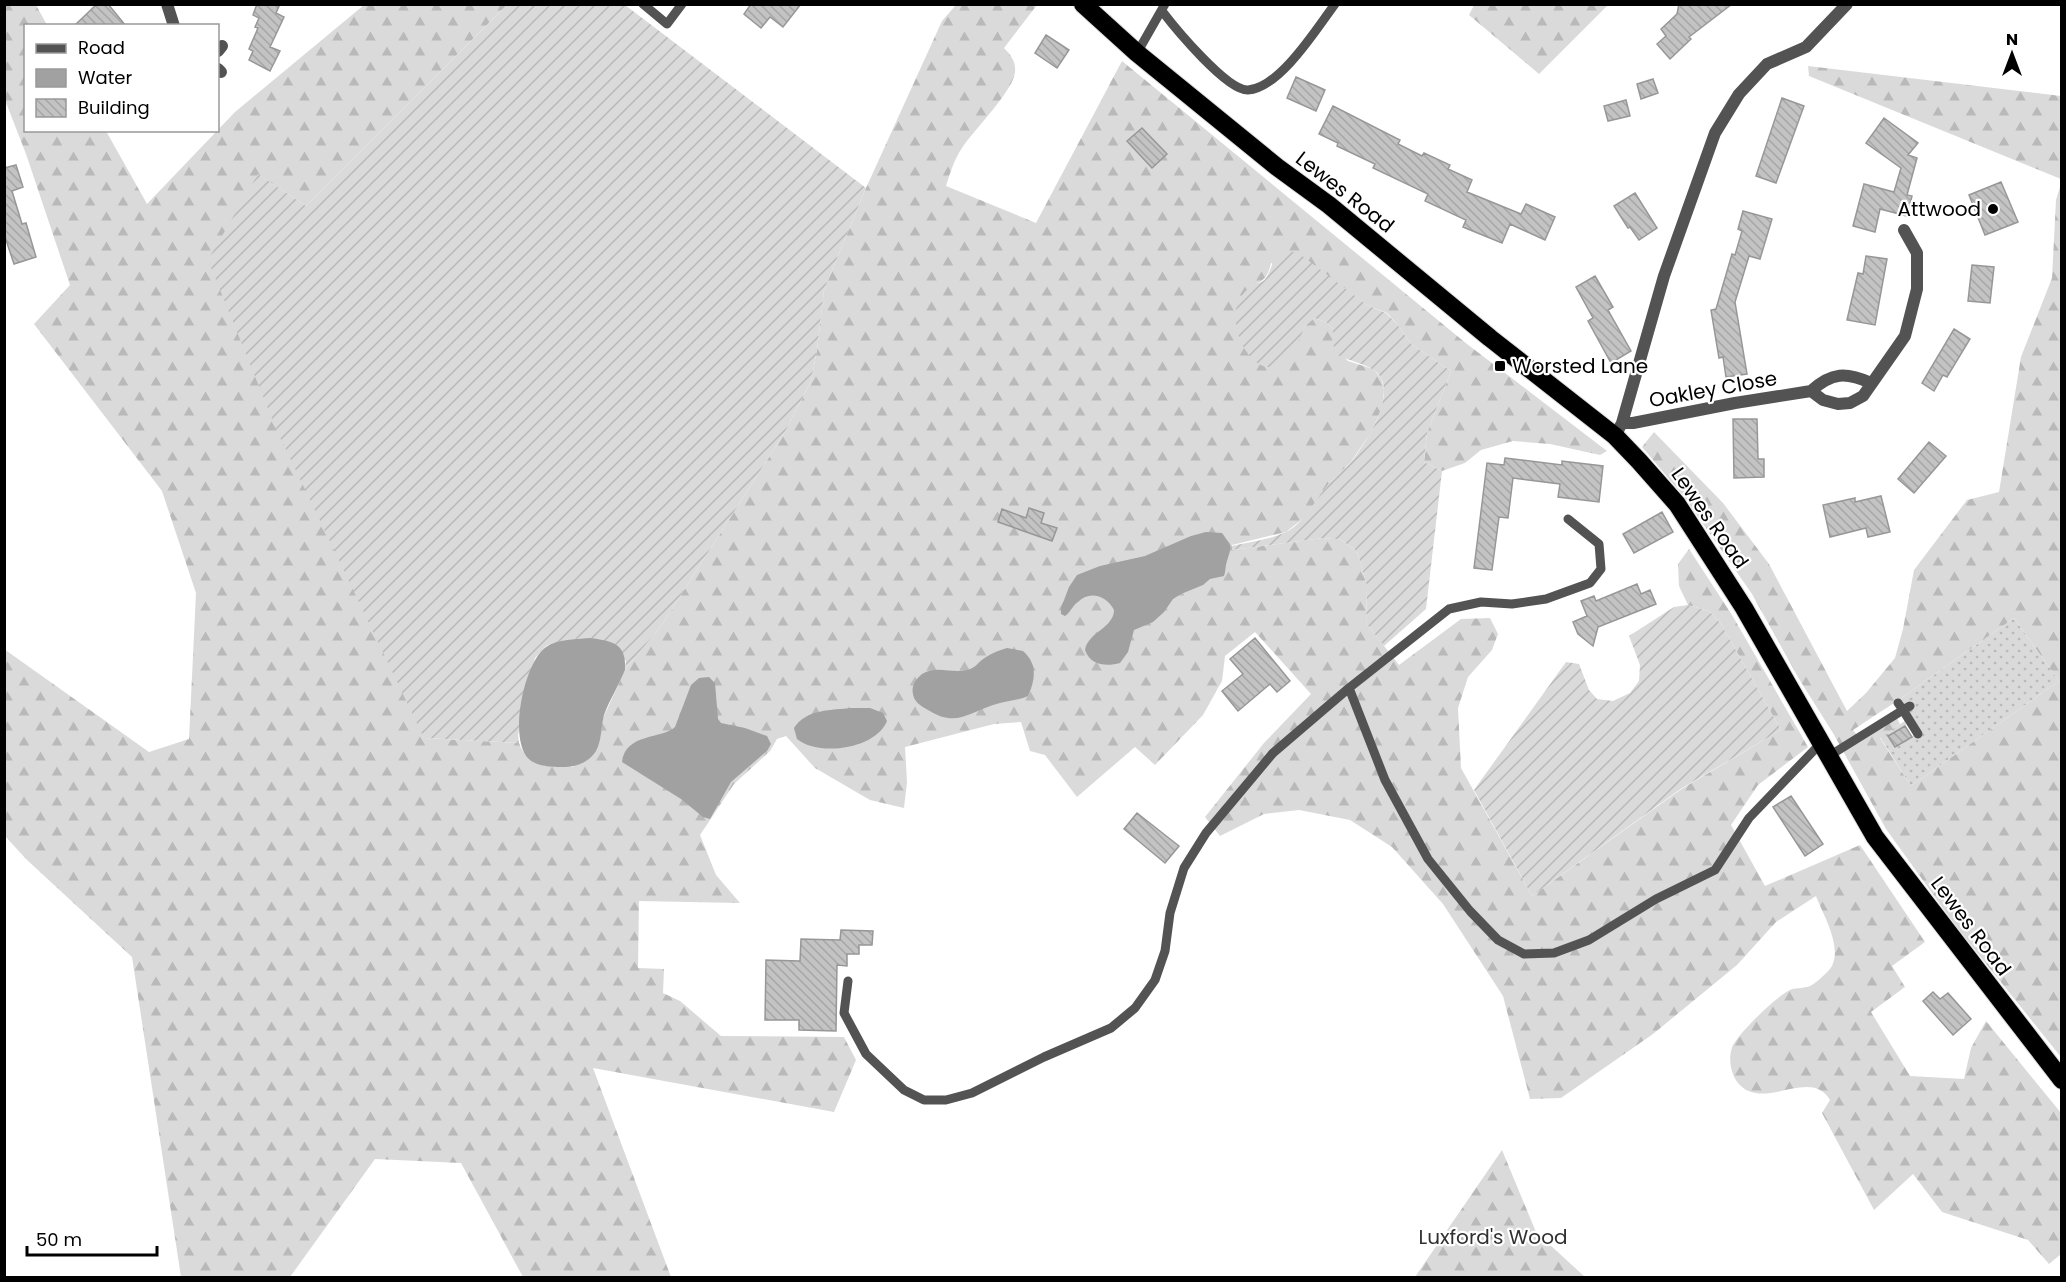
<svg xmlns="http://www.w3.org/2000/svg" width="2066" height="1282" font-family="Poppins,sans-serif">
  <defs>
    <pattern id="grass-dots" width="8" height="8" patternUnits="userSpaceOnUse" patternTransform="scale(1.5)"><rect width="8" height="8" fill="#dadada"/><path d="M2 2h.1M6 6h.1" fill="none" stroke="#b9b9b9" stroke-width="1.8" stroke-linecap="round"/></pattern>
    <pattern id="forest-firs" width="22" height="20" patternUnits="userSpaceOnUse" patternTransform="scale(1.5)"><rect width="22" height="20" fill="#dadada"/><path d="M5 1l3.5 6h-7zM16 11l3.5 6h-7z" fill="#b9b9b9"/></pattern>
    <pattern id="garden-furrows" width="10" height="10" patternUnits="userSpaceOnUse" patternTransform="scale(1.5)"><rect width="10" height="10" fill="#dadada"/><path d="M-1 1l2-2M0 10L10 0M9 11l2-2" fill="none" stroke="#b9b9b9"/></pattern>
    <pattern id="building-back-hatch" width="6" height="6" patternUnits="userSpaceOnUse" patternTransform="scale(1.5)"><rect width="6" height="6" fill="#c3c3c3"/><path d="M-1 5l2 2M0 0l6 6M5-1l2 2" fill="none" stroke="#a6a6a6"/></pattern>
  </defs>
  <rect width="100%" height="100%" fill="#fff"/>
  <path fill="url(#grass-dots)" d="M2014,618L2059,681L1911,786L1880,737L1905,721L1906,725L1888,736L1895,747L1914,735L1917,739L1922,736L1907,711L1914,706L1911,701L1904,705L1900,699Z"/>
  <path fill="url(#forest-firs)" fill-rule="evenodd" d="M5,5H36L47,25L26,26V130L106,131L147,204L235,112L364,5H507L306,206L259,175L424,738L519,743C528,768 551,767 573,767L600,738L603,718L625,670L661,626L785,432L811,381L817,350L824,290L866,188L942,21L956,5H1037L1004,48C1011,55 1016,62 1015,72C1014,90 973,131 962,148C954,160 950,173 946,186L1036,223L1122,61L1467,344L1607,451L1600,455L1550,444L1513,441L1481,450L1465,463L1442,471L1424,462L1427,433L1451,371L1411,344L1397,324L1387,313L1367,305L1335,282L1271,263C1268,277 1264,281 1251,286L1299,337L1305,326L1314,318L1326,322L1333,329V345L1348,361L1373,369L1381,378L1384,390L1382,408L1370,434L1350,463L1331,481L1305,517L1286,532L1232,545V550L1323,538L1341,540L1357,551L1367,586L1366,623L1399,665L1461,619L1490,618L1498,634L1492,650L1468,677L1458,708L1461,768L1532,896L1683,788L1781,730L1721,624L1709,611L1688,605L1679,586L1678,564L1689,549L1732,615L1808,747L1758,785L1731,825L1765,886L1860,845L1925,942L1892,966L1905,987L1871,1012L1910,1076L1964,1079L1971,1048L1986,1021L2061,1113V1254L2049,1264L2028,1240L1942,1212L1913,1174L1874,1210L1822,1113L1830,1100C1810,1066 1763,1113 1738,1083C1731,1074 1728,1059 1732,1048C1735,1036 1778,995 1790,990C1796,987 1806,989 1812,985C1817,982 1829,971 1832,966C1842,945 1823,915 1816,896L1776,922L1737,965L1653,1034L1561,1098L1530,1099L1503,996L1443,904L1392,847L1350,820L1299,810L1264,814L1220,836L1205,817L1264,743L1311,694L1255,632L1225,656L1222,681L1203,715L1155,765L1135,747L1077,797L1045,755L1030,751L1021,722L994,724L905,747L907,782L904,808L870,800L815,768L786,736L777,739L770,751L734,784L700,835L716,875L740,903L639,901L638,968L664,969L663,993L680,1001L721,1036L844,1037L856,1060L834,1112L593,1068L671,1277H523L461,1163L375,1159L290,1277H181L132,957L26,859L5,836L4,649L149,752L189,739L196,593L162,491L34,324L70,285L26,154L5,100Z
    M1606,5L1607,6L1539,74L1469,15L1474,5Z
    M1808,66L2061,96V179L1809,76Z
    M2061,184V1057L1955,925L1886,829L1833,733L1799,679L1752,594L1685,498L1642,447L1654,432L1723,503L1769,564L1847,711L1866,693L1895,658L1903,629L1914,570L1967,500L1999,492L2021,357L2052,278L2056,200ZM2014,618L2059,681L1911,786L1880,738L1900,724L1897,718L1861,740L1853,730L1900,699Z
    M1502,1150L1536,1232L1585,1277H1415Z"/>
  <path fill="url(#garden-furrows)" d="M507,5H625L866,188L824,290L817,350L811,381L785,432L661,626L625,670L626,661L590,638L575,639L553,643L546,646L535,658L518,735L519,743L424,738L277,431L208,260L258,174L306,206Z
    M1287,250L1301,255L1367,305L1386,313L1397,324L1411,344L1451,371L1427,433L1424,462L1442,471L1426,609L1384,646L1366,623L1367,586L1357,551L1341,540L1323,538L1232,550V546C1248,542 1272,539 1286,532C1306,522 1316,497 1331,481C1337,474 1345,469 1351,462C1365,444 1393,402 1381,378C1375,365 1350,362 1338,355L1333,345V329L1326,322L1314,318L1305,326L1294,352L1281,366C1276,366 1267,368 1263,366C1241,357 1227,316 1241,297C1243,294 1247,289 1250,287C1255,282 1262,284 1266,278C1275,265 1269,257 1287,250Z
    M1688,605L1709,611L1721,624L1781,730L1682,788L1532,896L1474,790L1566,662L1579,664L1589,690L1597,699L1613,701L1630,693L1639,681L1640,665L1629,636L1674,607Z"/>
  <path fill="#a1a1a1" d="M1206,532L1222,533C1232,547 1232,545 1227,561C1225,566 1226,571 1224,576L1210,579L1203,585L1181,594L1173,599L1164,612L1153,622L1134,630L1128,652L1120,663C1106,667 1090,665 1085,650C1088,632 1114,628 1114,610C1107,596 1090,590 1078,602C1072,606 1071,612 1065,616L1061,614V608L1069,587L1077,575L1100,566L1145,556L1191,536Z
    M590,638C612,641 627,643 625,670C619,685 610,699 604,715C601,726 602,740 596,751C590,761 577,767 565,767C554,767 539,767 530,760C507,742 524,662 546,647C557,639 577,639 590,638Z
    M1007,648L1023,651C1037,663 1036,679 1028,696C1017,701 1004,701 993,705C967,714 955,727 928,710C921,706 914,702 913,694C911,686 916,679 922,674C937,665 952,674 967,670C975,669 979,661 986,657C992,653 1000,650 1007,648Z
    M709,677L715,683L718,719L721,723L745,728L767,736L771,744L767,751L731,782L710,819L703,817L681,799L622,762C625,733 663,739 675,727L691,685L699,678Z
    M852,708H870L883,713L887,721C876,749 819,757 797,739L794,728C806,709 832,710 852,708Z"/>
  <path fill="url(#building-back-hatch)" stroke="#979797" stroke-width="1.5" d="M97,4H108L126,26H74Z
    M257,4H280L276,13L284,17L270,47L280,51L270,71L249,60L253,51L249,49L258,28L255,27L259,18L253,15Z
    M751,4H801L783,27L770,17L761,28L744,14Z
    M1679,4H1732L1689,37L1691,39L1670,59L1657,44L1666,36L1661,29L1677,14Z
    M1046,35L1069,50L1057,68L1035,53Z
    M1296,77L1325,90L1316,111L1287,98Z
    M1653,79L1658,93L1641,99L1637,84Z
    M1782,98L1804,106L1776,183L1756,176Z
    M1626,100L1630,116L1608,121L1604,106Z
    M1333,106L1400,140L1398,144L1422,156L1424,153L1450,165L1448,169L1472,180L1467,192L1521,214L1526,204L1555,217L1545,240L1510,224L1502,243L1463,227L1466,220L1425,201L1428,194L1373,168L1375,164L1337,146L1338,143L1319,134Z
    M1884,118L1918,143L1908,155L1917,158L1907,195L1912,196L1907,216L1880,209L1875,232L1853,226L1864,184L1894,192L1901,168L1866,143Z
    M1142,128L1167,154L1152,168L1127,141Z
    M16,165L23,187L12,191L22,224L26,223L36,257L14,264L4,234V168Z
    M2001,182L2018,222L1985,235L1969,195Z
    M1635,193L1657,228L1639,240L1630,227L1628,228L1614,206Z
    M1743,211L1772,219L1760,259L1749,256L1735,302L1747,374L1726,377L1723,357L1719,358L1711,310L1716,309L1732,254L1735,255L1742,231L1738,229Z
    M1866,256L1887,259L1875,325L1847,320L1858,273L1863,274Z
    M1972,265L1994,267L1990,303L1968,301Z
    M1595,276L1613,307L1608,310L1631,351L1611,363L1588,321L1593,318L1576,287Z
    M1954,329L1970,339L1947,377L1943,375L1934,391L1922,383Z
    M1733,419H1757L1758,459H1764V477L1734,478Z
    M1929,442L1946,456L1914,493L1898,479Z
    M1505,458L1562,465V461L1603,466L1599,502L1558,497L1560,484L1513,478L1508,518L1499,517L1492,570L1474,568L1487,463L1504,465Z
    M1881,496L1890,532L1868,537L1866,528L1830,537L1823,505L1855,498V502Z
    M1029,508L1044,513L1041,523L1057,528L1052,541L998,522L1002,509L1026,518Z
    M1662,512L1673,532L1634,553L1623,534Z
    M1637,584L1641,594L1650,590L1656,604L1598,627L1593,646L1578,634L1573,622L1587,616L1581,601L1594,596L1596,601Z
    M1255,638L1290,681L1277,692L1270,684L1238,711L1222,691L1243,674L1230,659Z
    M1905,726L1912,737L1895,747L1888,736Z
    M1791,796L1823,844L1805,856L1773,807Z
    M1137,813L1179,846L1165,863L1124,829Z
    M841,930L873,931L872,945H859V954H847V966L837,965L836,1031L799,1030V1020H765L766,960L800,961L801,939L840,940Z
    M1933,992L1940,999L1948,993L1971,1019L1953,1035L1923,1001Z"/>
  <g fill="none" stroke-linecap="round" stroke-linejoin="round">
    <defs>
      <path id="highway" d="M1083,4L1137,53L1277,167L1329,205L1490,338L1615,436L1639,461L1677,504L1744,608L1875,837L2062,1080"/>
    </defs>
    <use href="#highway" stroke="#dbdbdb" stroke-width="20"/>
    <path stroke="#535353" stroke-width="9" d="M643,4L667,24L682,4
      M1162,11C1175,28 1227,91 1248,90C1280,88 1317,28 1335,4
      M1137,53L1165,4
      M1568,519L1599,544L1601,569L1590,583L1546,599L1512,604L1481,602L1449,609L1349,688L1385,780L1428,859L1470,911L1498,940L1524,954L1554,953L1589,940L1656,899L1715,870L1749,818L1821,743
      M1898,703L1903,710L1910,706
      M1829,756L1903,710L1918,734
      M848,981L844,1013L866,1054L904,1090L924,1100H946L972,1093L1044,1057L1111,1028L1135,1008L1155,980L1165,951L1170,913L1184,868L1206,833L1273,753L1349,688"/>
    <path stroke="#535353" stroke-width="12" d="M167,4L174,26
      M218,51L222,46
      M218,69L221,72
      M1811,391C1832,372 1846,372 1871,383
      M1622,423H1633L1735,403L1811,391L1823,400L1838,404L1850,403L1863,396L1905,336L1917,289V253L1904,230
      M1615,436L1622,423L1664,276L1715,133L1739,94L1767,64L1806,47L1847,4"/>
    <use href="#highway" stroke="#000" stroke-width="18"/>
  </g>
  <g fill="#000" stroke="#fff" stroke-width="2">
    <circle cx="1993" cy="209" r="6"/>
    <rect x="1494" y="360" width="12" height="12" rx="3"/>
  </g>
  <g text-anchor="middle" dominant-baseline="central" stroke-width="4.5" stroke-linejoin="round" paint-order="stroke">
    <g font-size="20" fill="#000" stroke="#fff">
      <text transform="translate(1345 192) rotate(38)">Lewes Road</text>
      <text transform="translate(1713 389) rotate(-10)">Oakley Close</text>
      <text transform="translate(1710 518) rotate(55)">Lewes Road</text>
      <text transform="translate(1971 926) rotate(53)">Lewes Road</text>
    </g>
    <g font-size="20" fill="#000" stroke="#fff" text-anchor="end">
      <text x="1981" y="209">Attwood</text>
      <text x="1512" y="366" text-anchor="start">Worsted Lane</text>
    </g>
    <g font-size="20" fill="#313131" stroke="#fff">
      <text x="1493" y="1237">Luxford's Wood</text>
    </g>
  </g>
  <rect width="2066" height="1282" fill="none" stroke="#000000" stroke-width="12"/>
  <rect x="24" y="24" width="195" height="108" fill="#ffffff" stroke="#999999" stroke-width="1.5"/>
  <rect x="36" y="44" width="30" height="9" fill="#535353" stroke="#999999" stroke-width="1.5"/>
  <text x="78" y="54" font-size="18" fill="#000000">Road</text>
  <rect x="36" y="69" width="30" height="18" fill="#a1a1a1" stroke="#999999" stroke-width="1.5"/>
  <text x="78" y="84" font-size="18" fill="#000000">Water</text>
  <rect x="36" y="99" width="30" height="18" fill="url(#building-back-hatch)" stroke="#999999" stroke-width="1.5"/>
  <text x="78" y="114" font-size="18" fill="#000000">Building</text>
  <g transform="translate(2012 54)" stroke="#ffffff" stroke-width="4.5" paint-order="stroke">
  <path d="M0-4.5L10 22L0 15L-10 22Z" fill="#000000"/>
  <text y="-9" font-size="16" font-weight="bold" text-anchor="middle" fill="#000000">N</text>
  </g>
  <path d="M27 1246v9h130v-9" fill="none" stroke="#000000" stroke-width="3"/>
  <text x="36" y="1246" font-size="18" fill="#000000" stroke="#ffffff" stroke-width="4.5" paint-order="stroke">50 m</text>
</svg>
